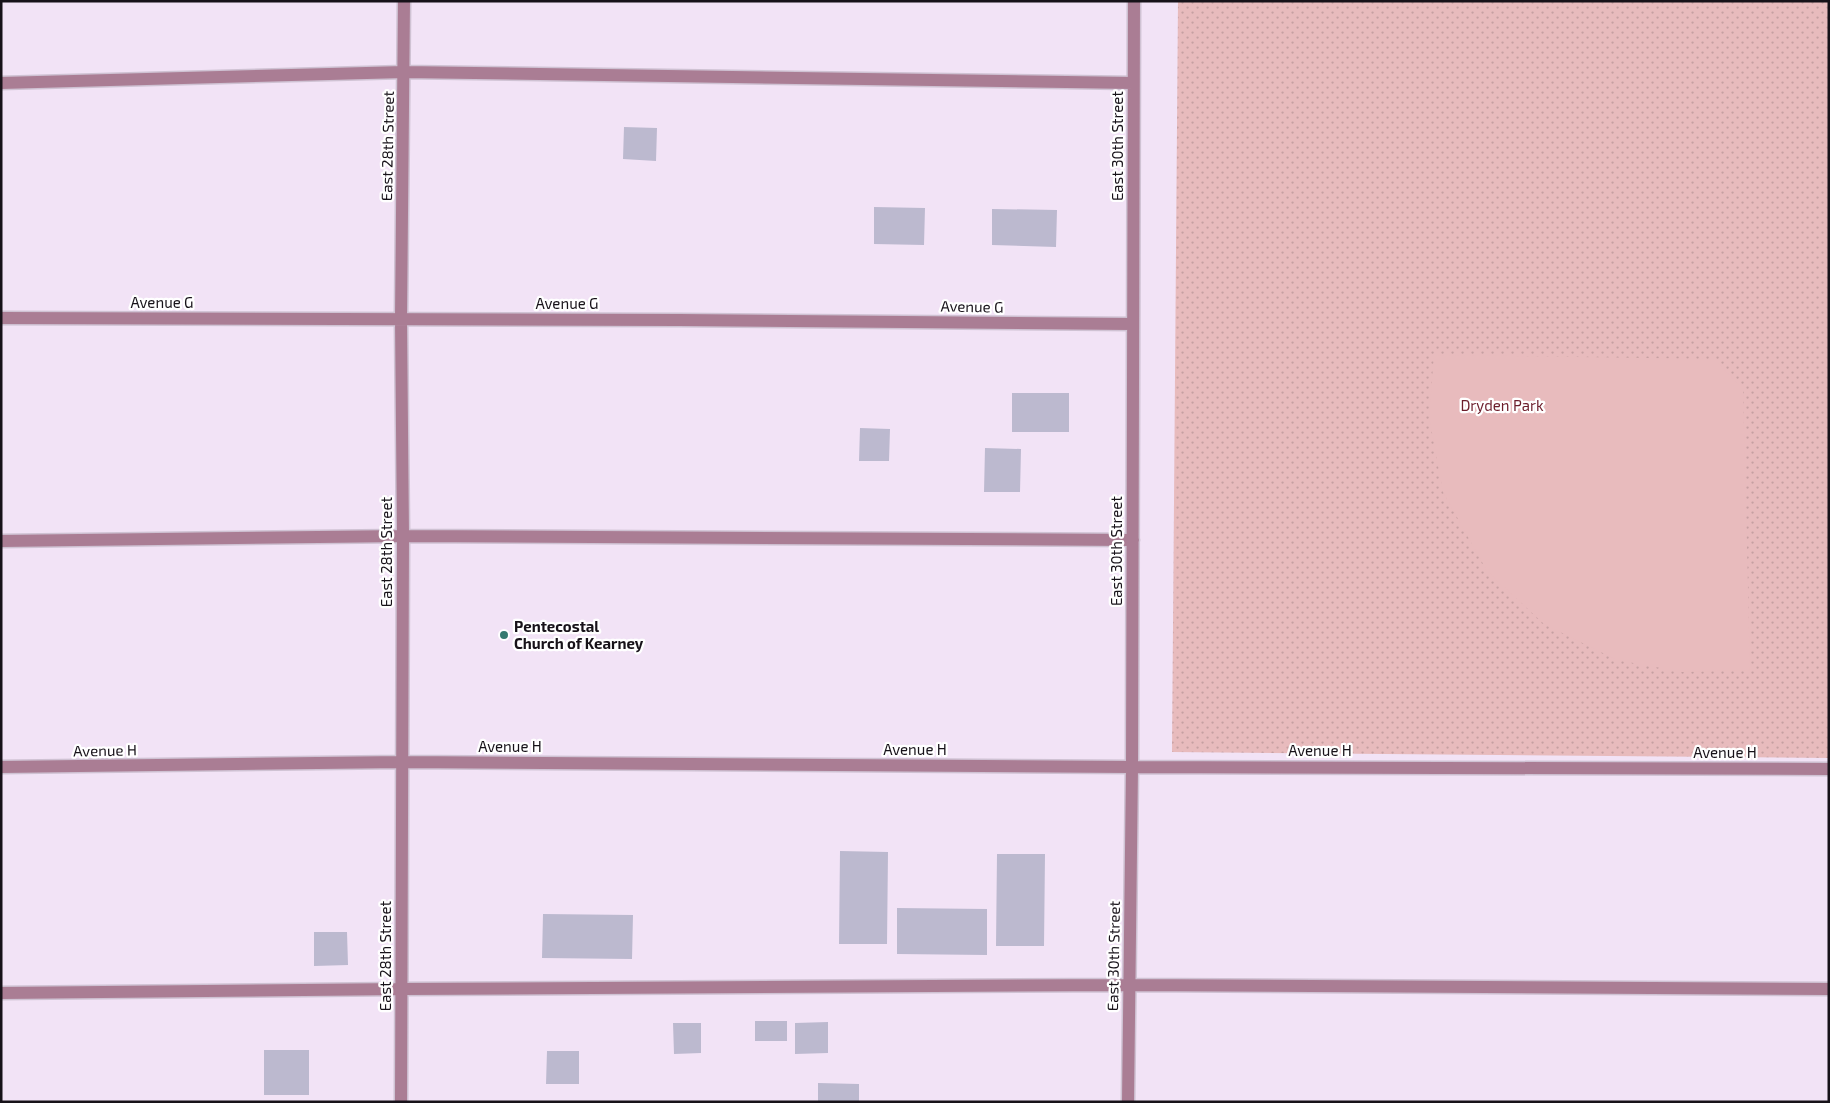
<svg xmlns="http://www.w3.org/2000/svg" width="1830" height="1103" font-family="'Exo 2',sans-serif">
  <defs>
    <pattern id="green-dots" width="8" height="8" patternUnits="userSpaceOnUse" patternTransform="scale(1.25)"><rect width="8" height="8" fill="#e8bbbd"/><path d="M2 2h.1M6 6h.1" fill="none" stroke="#c6a0a2" stroke-width="1.8" stroke-linecap="round"/></pattern>
  </defs>
  <rect width="100%" height="100%" fill="#f2e3f6"/>
  <path fill="url(#green-dots)" d="M1178,1H1829V758L1172,752Z"/>
  <path fill="#e8bbbd" d="M1434,355L1714,359L1743,389L1750,670L1683,672L1617,660L1544,624L1487,571L1443,492L1429,417Z"/>
  <path fill="#bcb9cf" d="M624,127L657,128L656,161L623,159Z
    M874,207L925,208L924,245L874,244Z
    M992,209L1057,210L1056,247L992,245Z
    M1012,393H1069V432H1012Z
    M860,428L890,429L889,461H859Z
    M985,448L1021,449L1020,492H984Z
    M840,851L888,852L887,944H839Z
    M997,854H1045L1044,946H996Z
    M897,908L987,909V955L897,954Z
    M543,914L633,915L632,959L542,958Z
    M314,932H347L348,965L314,966Z
    M755,1021H787V1041H755Z
    M828,1022V1053L795,1054V1023Z
    M673,1023H701V1053L674,1054Z
    M264,1050H309V1095H264Z
    M547,1051H579V1084H546Z
    M818,1083L859,1084V1102H818Z"/>
  <g fill="none" stroke-linecap="round" stroke-linejoin="round">
    <defs>
      <path id="minor" d="M1,83L404,72L1133,83
        M1,318L679,320L1132,324
        M1,541L403,536L1133,540
        M1,767L402,762L1132,767L1829,769
        M1,993L402,989L1128,985L1829,989
        M401,1102L403,536L401,319L404,1
        M1128,1102L1132,767L1134,1"/>
    </defs>
    <use href="#minor" stroke="#cfc2d3" stroke-width="15"/>
    <use href="#minor" stroke="#aa7d94" stroke-width="12"/>
  </g>
  <circle fill="#357a6f" stroke="#fff" stroke-width="2" cx="504" cy="635" r="5"/>
  <g text-anchor="middle" dominant-baseline="central" stroke-width="4.5" stroke-linejoin="round" paint-order="stroke">
    <g font-size="15" fill="#171219" stroke="#fff">
      <text transform="translate(387 146) rotate(-89)">East 28th Street</text>
      <text transform="translate(1117 146) rotate(-90)">East 30th Street</text>
      <text x="162" y="302">Avenue G</text>
      <text x="567" y="303">Avenue G</text>
      <text transform="translate(972 306) rotate(1)">Avenue G</text>
      <text transform="translate(1116 551) rotate(-90)">East 30th Street</text>
      <text transform="translate(386 552) rotate(-90)">East 28th Street</text>
      <text x="510" y="746">Avenue H</text>
      <text x="915" y="749">Avenue H</text>
      <text transform="translate(105 750) rotate(-1)">Avenue H</text>
      <text x="1320" y="750">Avenue H</text>
      <text x="1725" y="752">Avenue H</text>
      <text transform="translate(385 956) rotate(-90)">East 28th Street</text>
      <text transform="translate(1113 956) rotate(-89)">East 30th Street</text>
    </g>
    <g font-size="15" fill="#6c1d2b" stroke="#fff">
      <text x="1502" y="405">Dryden Park</text>
    </g>
    <g font-size="15" font-weight="bold" fill="#171219" stroke="#fff" text-anchor="start">
      <text x="514" y="626">Pentecostal<tspan x="514" dy="17">Church of Kearney</tspan></text>
    </g>
  </g>
  <rect width="1830" height="1103" fill="none" stroke="#171219" stroke-width="5"/>
</svg>
